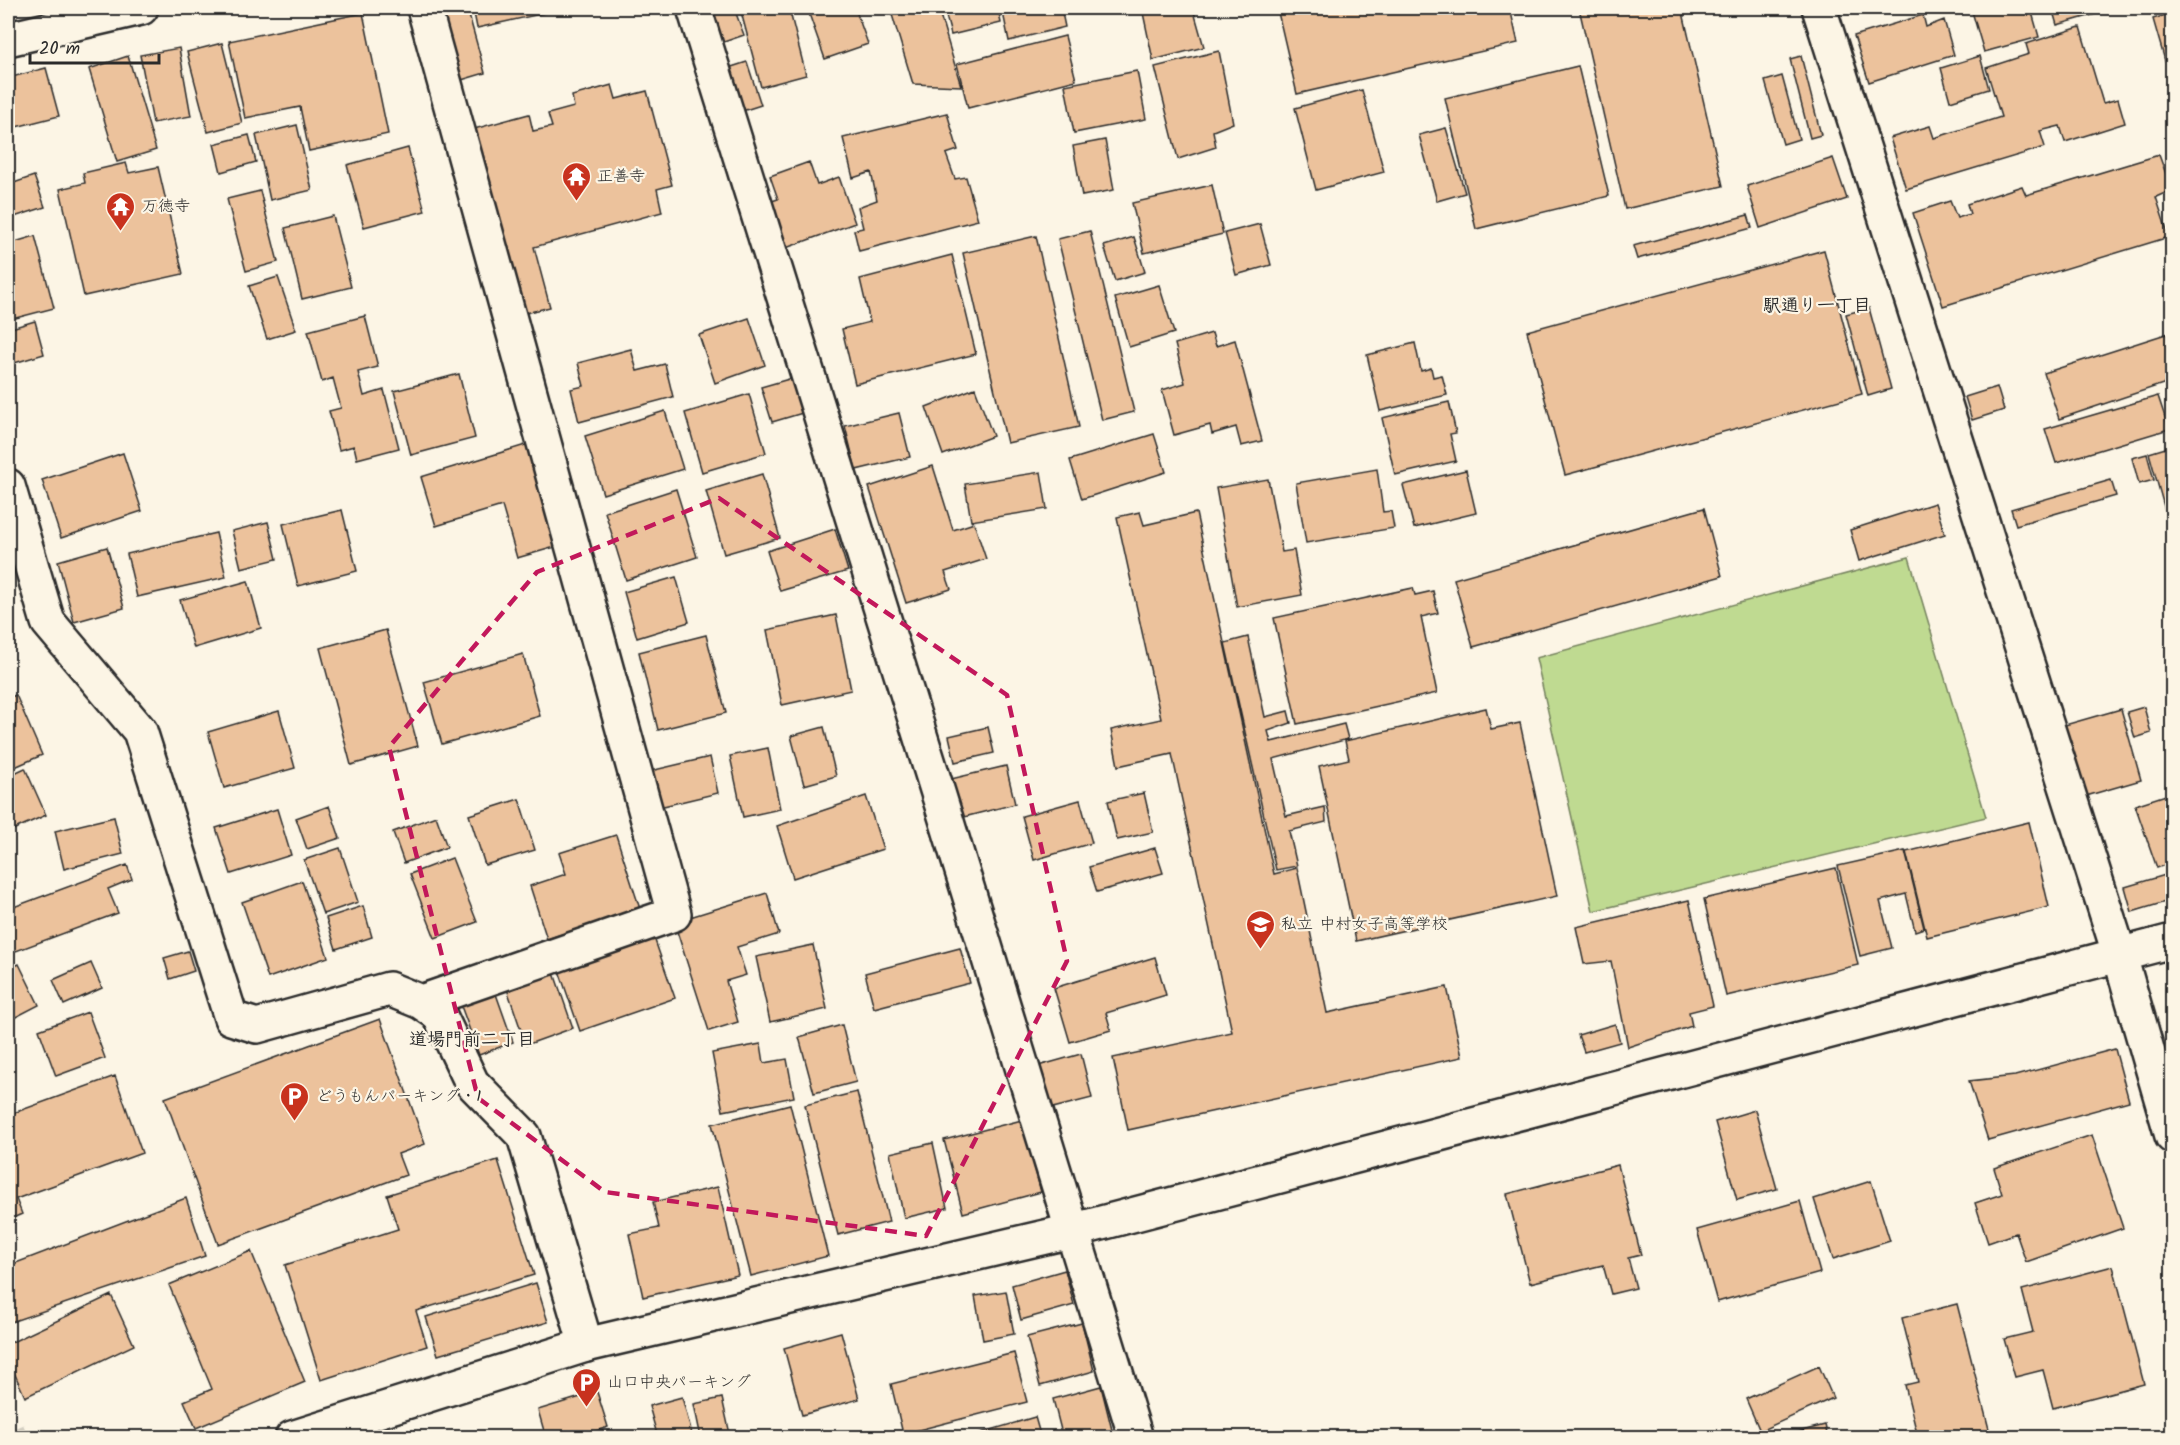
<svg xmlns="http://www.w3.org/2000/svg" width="2180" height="1445" font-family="Kalam,'Klee One',sans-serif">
  <rect width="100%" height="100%" fill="#fcf5e5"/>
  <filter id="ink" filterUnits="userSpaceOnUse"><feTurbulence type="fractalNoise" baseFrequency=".0167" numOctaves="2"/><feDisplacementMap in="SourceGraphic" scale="12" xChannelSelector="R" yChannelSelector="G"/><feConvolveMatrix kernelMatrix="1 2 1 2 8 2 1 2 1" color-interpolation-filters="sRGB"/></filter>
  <g filter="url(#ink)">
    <path fill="#bfda91" stroke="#75825e" stroke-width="1.5" d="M1909,557L1986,817L1593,911L1536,658Z"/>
    <path fill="#ecc29c" stroke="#2b2b2b" stroke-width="1.5" d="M437,8H467L485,73L458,81Z
      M473,8H544L545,13L477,28Z
      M704,8H734L744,35L718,44Z
      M740,8H789L806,75L761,87Z
      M807,8H855L868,44L825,59Z
      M890,8H938L961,86L913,84Z
      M944,8H998L1001,23L951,35Z
      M1002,8H1061L1065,27L1009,41Z
      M1142,8H1193L1204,47L1153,60Z
      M1277,8H1510L1518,43L1297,94Z
      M1579,8H1682L1723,186L1625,209Z
      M1934,8H1956L1935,13Z
      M1971,8H2035L2031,9L2039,37L1984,52Z
      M2052,8H2117L2057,25Z
      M363,13L388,134L309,151L300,107L245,118L229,41Z
      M2172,13V85L2153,19Z
      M1923,15L1926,27L1944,20L1954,55L1869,82L1854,36Z
      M2080,27L2103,103L2118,99L2125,123L2065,142L2060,126L2040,131L2045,147L1906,189L1890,138L1930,126L1934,138L2001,117L1986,68L2029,54L2026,44Z
      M1065,36L1076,80L968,108L957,64Z
      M222,43L242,123L208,132L187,52Z
      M179,48L191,116L153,123L140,55Z
      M1219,51L1233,123L1213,131L1216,147L1178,159L1155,67Z
      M128,56L156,150L117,162L89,69Z
      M1801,56L1821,135L1810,138L1790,59Z
      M1980,56L1989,89L1950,101L1941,68Z
      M747,62L761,105L736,113L722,70Z
      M1578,66L1609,196L1476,229L1445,98Z
      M46,68L59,116L8,129V78Z
      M1137,71L1146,119L1074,133L1065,85Z
      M1782,76L1799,139L1783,144L1765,81Z
      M612,85L616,99L647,91L672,185L657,189L662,212L534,247L550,307L522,314L474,129L529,114L533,131L552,127L548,114L574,107L572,96Z
      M1362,90L1384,172L1316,190L1295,108Z
      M947,113L958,150L946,154L955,179L966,177L978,220L859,251L854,230L863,228L858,207L877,200L871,172L853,178L843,138Z
      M297,125L312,190L270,200L256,135Z
      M1446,128L1465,193L1437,201L1419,135Z
      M249,135L256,162L221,172L214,144Z
      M1105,140L1114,190L1082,196L1073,146Z
      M408,148L425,211L364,227L347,165Z
      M2159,155L2172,190L2156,197L2169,237L1943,306L1913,213L1950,201L1957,218L1970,214L1967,204L2022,186L2026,195Z
      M1833,158L1847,199L1760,228L1747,186Z
      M809,162L817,185L839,177L855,223L783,249L766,203L778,199L770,176Z
      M126,163L129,173L158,167L183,274L84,296L60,189L85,183L83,173Z
      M34,176L45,207L8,219V185Z
      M1212,185L1223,234L1144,253L1132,203Z
      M260,191L278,262L246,271L227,199Z
      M1748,215L1752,228L1637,259L1633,246Z
      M333,216L351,287L302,299L285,228Z
      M1260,224L1271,265L1236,275L1225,233Z
      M1090,231L1134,412L1102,420L1058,239Z
      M35,236L54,308L8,320V244Z
      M1036,236L1079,427L1007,443L963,253Z
      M1134,237L1145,272L1115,281L1104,246Z
      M1824,250L1862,394L1565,475L1527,331Z
      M952,255L976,354L855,384L842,329L870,322L860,279Z
      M278,277L296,330L267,339L249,286Z
      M1159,285L1174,333L1129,347L1115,298Z
      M1869,308L1891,389L1868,396L1846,314Z
      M365,316L378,367L358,372L364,396L384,390L399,448L357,459L354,446L339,450L329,411L341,408L333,378L322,382L308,331Z
      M749,318L765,365L715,383L699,335Z
      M35,321L44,354L11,364L8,353V329Z
      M1212,333L1216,346L1235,340L1262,441L1241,446L1236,427L1212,434L1210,425L1174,435L1162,390L1185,383L1175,344Z
      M2169,333L2172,343V381L2059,419L2044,373Z
      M1415,343L1421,371L1431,368L1433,377L1442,375L1447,395L1380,411L1367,355Z
      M631,349L637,371L665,364L673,397L579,422L571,389L584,386L578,363Z
      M459,374L475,438L411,455L394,391Z
      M796,377L806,412L772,422L761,387Z
      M1997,387L2004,410L1972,420L1965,397Z
      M975,388L993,436L943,455L926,407Z
      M749,394L766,453L702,472L685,413Z
      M2158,396L2169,429L2056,463L2045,429Z
      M1449,402L1456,433L1450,434L1456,461L1395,475L1382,418Z
      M665,411L683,469L603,494L585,436Z
      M899,413L910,457L856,470L845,426Z
      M1154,434L1166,472L1082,499L1070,460Z
      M532,443L562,545L517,558L502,506L436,526L421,477Z
      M2172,446V535L2149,453Z
      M123,453L142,511L61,538L42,480Z
      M2147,454L2154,480L2139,484L2132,458Z
      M933,466L953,530L974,523L986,559L945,572L951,589L906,603L869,487Z
      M1377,469L1383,512L1391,511L1394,528L1306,543L1296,483Z
      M1466,470L1476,513L1414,528L1403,485Z
      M1041,472L1047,509L971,521L965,484Z
      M762,474L780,538L724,554L706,491Z
      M1268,479L1282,552L1294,550L1302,595L1237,607L1216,488Z
      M2111,480L2116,496L2016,525L2011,509Z
      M676,489L697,557L626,580L605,512Z
      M1935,503L1945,534L1859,561L1850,530Z
      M1704,508L1722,576L1473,647L1454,579Z
      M342,510L357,571L298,586L283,524Z
      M1140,512L1144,525L1196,513L1274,874L1297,868L1327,1013L1447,987L1462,1057L1128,1130L1113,1058L1232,1032L1172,754L1118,766L1111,730L1161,719L1117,517Z
      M268,522L277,559L241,568L232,531Z
      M835,529L848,571L780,591L767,551Z
      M216,533L226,577L137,597L127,554Z
      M107,547L124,608L74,622L58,561Z
      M676,577L689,622L637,638L624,592Z
      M248,581L261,628L194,648L180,600Z
      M1413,588L1415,595L1433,591L1438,613L1421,617L1437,693L1297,724L1274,618Z
      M836,615L851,690L782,705L767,630Z
      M386,630L418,746L351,765L320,648Z
      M706,635L726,713L658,730L639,652Z
      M1248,637L1265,717L1288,711L1291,723L1268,731L1271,742L1344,724L1348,739L1273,759L1286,816L1325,807L1326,822L1289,831L1297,866L1276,870L1225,643Z
      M523,654L540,716L442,744L424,682Z
      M16,695L42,755L8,770V698Z
      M2144,707L2151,733L2135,738L2127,712Z
      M1486,708L1491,729L1520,723L1557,896L1356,941L1319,766L1349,759L1345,741Z
      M2121,709L2141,780L2086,796L2065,725Z
      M279,711L295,768L224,788L208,732Z
      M824,727L836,776L804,785L791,736Z
      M988,727L994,753L955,762L949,736Z
      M768,748L780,809L743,817L730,756Z
      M710,757L718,793L655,808L646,772Z
      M1006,766L1015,804L960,818L951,779Z
      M25,768L46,815L8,832V776Z
      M1144,793L1153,832L1117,840L1108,801Z
      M2172,793V862L2157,868L2135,805Z
      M866,796L883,849L793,878L777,826Z
      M519,799L535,850L485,865L469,815Z
      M1080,800L1092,843L1034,860L1022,816Z
      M329,806L340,838L307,849L296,818Z
      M277,809L291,855L231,874L216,828Z
      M436,816L447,847L404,863L393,832Z
      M114,817L123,854L64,869L55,831Z
      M2029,822L2049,907L1927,937L1906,852Z
      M616,835L640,909L547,939L530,886L566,874L559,853Z
      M340,848L358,902L323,914L304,860Z
      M1155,848L1163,873L1097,892L1089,867Z
      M1905,851L1924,928L1915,931L1906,894L1880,901L1892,948L1860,956L1838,866Z
      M452,858L477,922L435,938L410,874Z
      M127,865L132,879L108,889L118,913L8,954V909Z
      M1836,868L1858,965L1726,996L1704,899Z
      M2172,873V900L2132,912L2125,887Z
      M302,881L328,957L268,978L242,902Z
      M767,893L779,934L737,947L746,975L726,981L738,1022L709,1031L674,922Z
      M1689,900L1713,1006L1689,1012L1692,1026L1628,1047L1611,961L1584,964L1576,927Z
      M363,906L372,937L336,949L326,918Z
      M651,929L675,998L580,1031L556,962Z
      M813,945L827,1009L770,1022L756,957Z
      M960,948L970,983L874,1008L865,973Z
      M188,951L194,971L170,979L164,958Z
      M1155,957L1166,995L1106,1013L1111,1030L1070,1042L1054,988Z
      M91,963L102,988L64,1005L53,980Z
      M19,964L39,1005L8,1021V969Z
      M554,973L573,1028L526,1045L507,989Z
      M496,994L513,1042L479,1055L461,1006Z
      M88,1012L105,1058L56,1076L39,1030Z
      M380,1019L425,1144L398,1154L406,1175L218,1244L165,1098Z
      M1615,1024L1620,1042L1584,1052L1578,1035Z
      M842,1025L856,1082L814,1093L799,1037Z
      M761,1044L764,1063L787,1059L794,1097L723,1111L712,1053Z
      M2115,1049L2129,1101L1988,1140L1969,1081L2015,1076Z
      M1081,1054L1092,1098L1049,1109L1038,1066Z
      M115,1076L142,1153L16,1199L22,1214L8,1220V1115Z
      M857,1092L889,1222L838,1235L805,1105Z
      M790,1104L828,1256L751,1276L712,1124Z
      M1755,1110L1777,1189L1737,1200L1715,1122Z
      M1022,1120L1041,1192L963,1213L944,1140Z
      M2092,1135L2123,1228L2026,1262L2016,1233L1988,1243L1975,1203L2002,1194L1994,1168Z
      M933,1143L947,1208L904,1218L890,1153Z
      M498,1160L534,1275L416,1311L427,1346L321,1380L285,1265L398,1229L387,1195Z
      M1618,1165L1641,1255L1628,1258L1636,1288L1611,1294L1603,1265L1530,1283L1507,1194Z
      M1871,1181L1890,1241L1833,1259L1814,1199Z
      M718,1187L738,1275L643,1297L629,1234L659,1228L653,1202Z
      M186,1198L205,1256L8,1323V1266Z
      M1800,1201L1820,1273L1717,1302L1697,1230Z
      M251,1251L305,1382L196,1428L184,1401L212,1389L169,1285Z
      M2113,1266L2144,1384L2053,1408L2043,1370L2015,1377L2004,1339L2033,1332L2022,1290Z
      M1065,1270L1074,1305L1021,1320L1012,1285Z
      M536,1283L548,1322L438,1355L426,1317Z
      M1006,1291L1014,1334L983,1340L975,1296Z
      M111,1295L134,1345L25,1397L8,1359V1344Z
      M1957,1304L1991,1437L1918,1438L1905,1385L1918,1382L1902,1318Z
      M1082,1323L1094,1371L1040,1386L1027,1337Z
      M841,1332L859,1399L802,1415L784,1348Z
      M1014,1353L1027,1402L903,1434L891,1384Z
      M1819,1366L1833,1398L1760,1431L1746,1399Z
      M1101,1386L1114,1438H1063L1053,1399Z
      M597,1392L608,1427L575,1438H546L538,1410Z
      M682,1397L693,1438H658L649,1406Z
      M722,1398L730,1434L701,1438L694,1404Z
      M1035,1417L1041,1438H970V1436Z
      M1825,1425L1828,1438H1775Z"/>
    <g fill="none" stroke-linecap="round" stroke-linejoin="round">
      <path stroke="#d2cdc0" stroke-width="33" stroke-dasharray="33 16" stroke-linecap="butt" d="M8,1431L11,1438"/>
      <defs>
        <path id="minor" d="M694,8L939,796L1136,1438
          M1819,8L2120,956L2172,1136
          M8,486L48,622L140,731L231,1018L257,1026L389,989L421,1002L674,914L424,8
          M421,1002L439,1014L472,1083L524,1136L586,1345"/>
        <path id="tertiary" d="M292,1438L586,1345L1071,1231L2172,941"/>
        <path id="secondary" d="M8,39L141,8"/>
      </defs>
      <use href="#minor" stroke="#2b2b2b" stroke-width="38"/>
      <use href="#tertiary" stroke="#2b2b2b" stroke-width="38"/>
      <use href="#secondary" stroke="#2b2b2b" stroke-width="38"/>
      <use href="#minor" stroke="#fcf5e5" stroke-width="33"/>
      <use href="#tertiary" stroke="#fcf5e5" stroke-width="33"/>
      <use href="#secondary" stroke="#fcf5e5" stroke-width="33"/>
    </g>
  </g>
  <path fill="none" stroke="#c2185b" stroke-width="4.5" stroke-dasharray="12 8" stroke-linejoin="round" d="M719,498L1007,695L1067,961L926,1236L605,1192L478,1098L389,747L537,572Z"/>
  <defs>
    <symbol id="temple-pin" viewBox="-11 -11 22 30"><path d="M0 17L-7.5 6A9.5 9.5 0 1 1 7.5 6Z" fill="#c8321e" stroke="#fcf5e5"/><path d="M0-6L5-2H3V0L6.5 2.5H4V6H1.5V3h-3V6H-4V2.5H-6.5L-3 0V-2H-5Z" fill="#fff"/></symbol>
    <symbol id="school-pin" viewBox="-11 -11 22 30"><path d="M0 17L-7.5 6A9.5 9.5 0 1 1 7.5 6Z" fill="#c8321e" stroke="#fcf5e5"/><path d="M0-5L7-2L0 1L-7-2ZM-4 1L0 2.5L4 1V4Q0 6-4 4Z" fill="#fff"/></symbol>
    <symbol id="parking-pin" viewBox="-11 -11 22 30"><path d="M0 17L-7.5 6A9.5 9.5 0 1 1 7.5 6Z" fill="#c8321e" stroke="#fcf5e5"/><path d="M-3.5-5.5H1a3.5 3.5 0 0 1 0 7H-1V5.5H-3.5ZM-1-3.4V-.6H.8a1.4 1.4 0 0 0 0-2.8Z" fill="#fff"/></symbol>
  </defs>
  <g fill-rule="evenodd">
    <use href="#temple-pin" x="560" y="160" width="33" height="45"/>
    <use href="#temple-pin" x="104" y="190" width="33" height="45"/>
    <use href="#school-pin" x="1244" y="908" width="33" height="45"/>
    <use href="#parking-pin" x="278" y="1080" width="33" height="45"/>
    <use href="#parking-pin" x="570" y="1366" width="33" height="45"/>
  </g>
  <g text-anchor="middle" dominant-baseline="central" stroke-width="4.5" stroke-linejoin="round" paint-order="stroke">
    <g font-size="16" fill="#2b2b2b" stroke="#fcf5e5" text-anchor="start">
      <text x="597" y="176">正善寺</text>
      <text x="142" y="206">万徳寺</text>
      <text x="1281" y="924">私立 中村女子高等学校</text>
      <text x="316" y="1096">どうもんパーキング・1</text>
      <text x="607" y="1382">山口中央パーキング</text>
    </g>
    <g font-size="18" font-weight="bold" fill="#2b2b2b" stroke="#fcf5e5">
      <text x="1817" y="306">駅通り一丁目</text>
      <text x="472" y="1040">道場門前二丁目</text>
    </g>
  </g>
  <rect width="2180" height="1445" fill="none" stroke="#fcf5e5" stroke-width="30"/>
  <rect x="15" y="15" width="2150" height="1415" fill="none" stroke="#2b2b2b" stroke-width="2" filter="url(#ink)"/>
  <path d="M30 54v9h129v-9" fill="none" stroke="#2b2b2b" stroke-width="3"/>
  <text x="39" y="54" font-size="18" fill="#2b2b2b" stroke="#fcf5e5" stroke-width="4.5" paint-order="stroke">20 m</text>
</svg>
